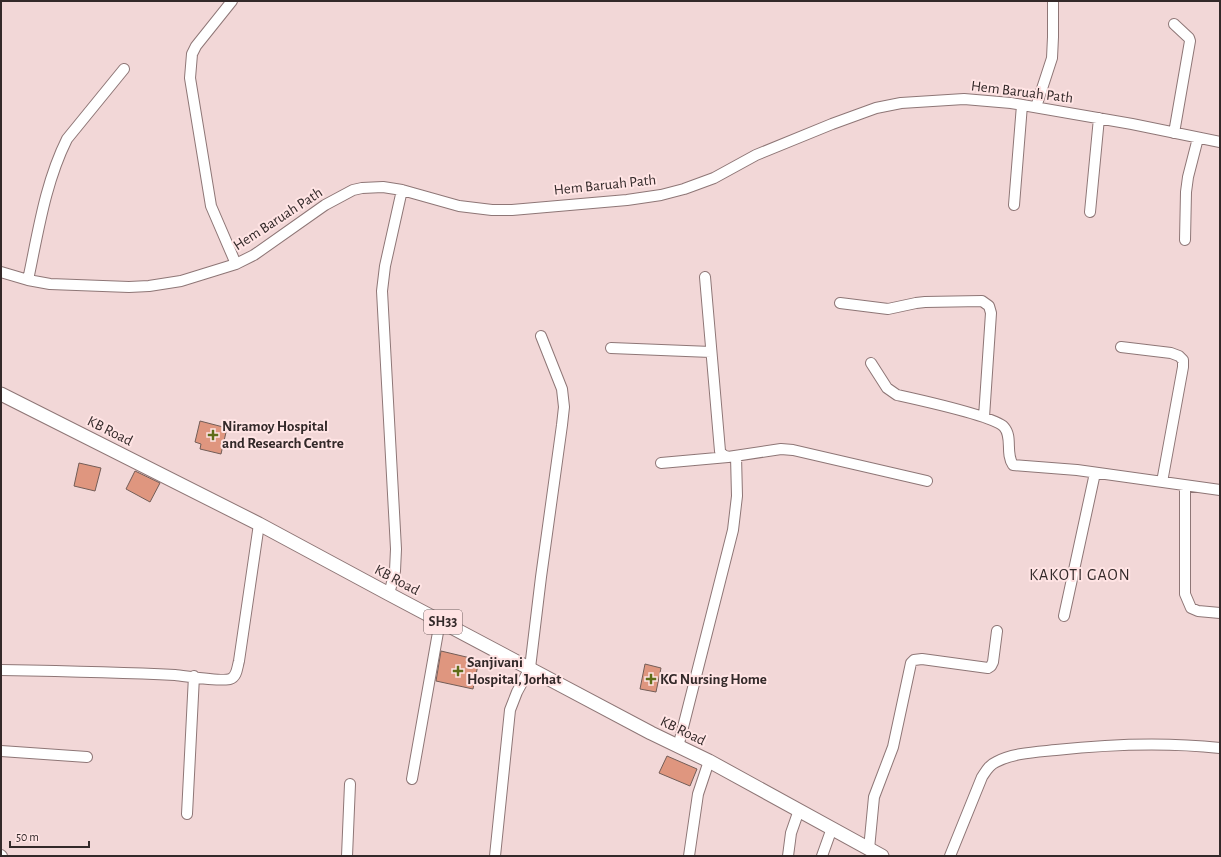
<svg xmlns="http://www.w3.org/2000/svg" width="1221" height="857" font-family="'Alegreya Sans',sans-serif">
  <rect width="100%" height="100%" fill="#f2d7d7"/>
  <path fill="#df967f" stroke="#735d57" d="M200,421L227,428L221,454L200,449L201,444L195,442Z
    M79,463L101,468L95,491L74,486Z
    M135,471L160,483L150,502L126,489Z
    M441,651L479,660L473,689L436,681Z
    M645,664L661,668L656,692L640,689Z
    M667,756L697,769L690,786L659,773Z"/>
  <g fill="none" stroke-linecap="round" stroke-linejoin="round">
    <defs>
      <path id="minor" d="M232,1L196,46L192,54L190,78L211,206L236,264
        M1036,107L1052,58L1053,37V1
        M1174,133L1190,41L1189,38L1174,24
        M1014,205L1022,105
        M1090,212L1099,118
        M1185,240L1186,192L1188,177L1198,138
        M1,272L28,280L50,284L129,287L149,286L181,281L236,264L254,255L325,205L353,190L362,188L383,187L402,190L459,206L492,210H512L627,200L661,195L684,189L714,178L756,155L832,124L876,108L901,103L964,99L1011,103L1132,124L1220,142
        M705,277L720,451L723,455L728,457L781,449L793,450L927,481
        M28,280C38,233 45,183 67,139L124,69
        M840,303L888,309L916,303L925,302L982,301L989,306L991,313L984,417
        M1121,347L1171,353L1179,356L1183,360V367L1162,482
        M611,348L711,352
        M871,363L887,388L897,395C915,399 994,416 1004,427C1013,437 1005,453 1013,465L1077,470L1220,490
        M661,463L728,457
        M1185,486V594L1191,608L1198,611L1220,613
        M389,594L395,571L396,549L382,291L385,266L402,190
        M1064,616L1095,473
        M1,670C59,671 117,672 175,675C186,676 223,682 230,679C237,677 237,668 239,661L259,524
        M678,747L733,530L737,496L736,456
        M1,751L87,757
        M412,779L440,621
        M187,814L194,676
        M869,849L874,797L893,747L911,663L914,660L922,659L988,668L991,666L993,662L997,631
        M1,855L2,856
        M347,856L350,784
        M495,856L510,710L517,692L530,668L541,577L562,425L564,407L562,389L541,336
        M689,856L698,794L709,761
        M788,856L791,833L799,810
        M822,856L832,828
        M950,856L982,777C986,771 989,765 996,762C1012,753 1037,752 1056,750C1111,744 1165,742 1220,748"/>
      <path id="major" d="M1,394L259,524L389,594L651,733L709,761L882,856"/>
    </defs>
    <use href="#minor" stroke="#8e7676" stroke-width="12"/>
    <use href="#major" stroke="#8e7676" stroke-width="15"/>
    <use href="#minor" stroke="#fff" stroke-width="10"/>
    <use href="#major" stroke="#fff" stroke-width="13"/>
  </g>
  <g fill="#5f6d18" stroke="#ffe4e4" stroke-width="1.5">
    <path d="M211 429h4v4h4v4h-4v4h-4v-4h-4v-4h4z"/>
    <path d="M456 665h4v4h4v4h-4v4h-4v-4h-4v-4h4z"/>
    <path d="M649 673h4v4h4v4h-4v4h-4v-4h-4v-4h4z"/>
  </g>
  <g text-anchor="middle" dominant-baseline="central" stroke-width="4" stroke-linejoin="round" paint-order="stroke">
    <rect fill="#ffe4e4" stroke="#706161" stroke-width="1" x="424" y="610" width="38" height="24" rx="3"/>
    <g font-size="14" font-weight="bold" fill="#332929">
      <text x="443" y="622">SH33</text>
    </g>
    <g font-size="15" fill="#332929" stroke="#ffe4e4">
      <text transform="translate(1022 92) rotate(7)">Hem Baruah Path</text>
      <text transform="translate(605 185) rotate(-6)">Hem Baruah Path</text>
      <text transform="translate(278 219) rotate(-33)">Hem Baruah Path</text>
      <text transform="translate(110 431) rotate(27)">KB Road</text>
      <text transform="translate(397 580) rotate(28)">KB Road</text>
      <text transform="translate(683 731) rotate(26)">KB Road</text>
    </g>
    <g font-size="15" font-weight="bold" fill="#332929" stroke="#ffe4e4" text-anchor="start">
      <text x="222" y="426">Niramoy Hospital<tspan x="222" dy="17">and Research Centre</tspan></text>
      <text x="467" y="662">Sanjivani<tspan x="467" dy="17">Hospital, Jorhat</tspan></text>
      <text x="660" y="679">KG Nursing Home</text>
    </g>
    <g font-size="16" letter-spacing="1" fill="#332929" stroke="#ffe4e4">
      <text x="1080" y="575">KAKOTI GAON</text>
    </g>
  </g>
  <rect width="1221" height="857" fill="none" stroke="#332929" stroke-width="4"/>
  <path d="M10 841v6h79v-6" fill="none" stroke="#332929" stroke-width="2"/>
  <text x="16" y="841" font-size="12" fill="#332929" stroke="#ffe4e4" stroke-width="3" paint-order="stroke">50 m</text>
</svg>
